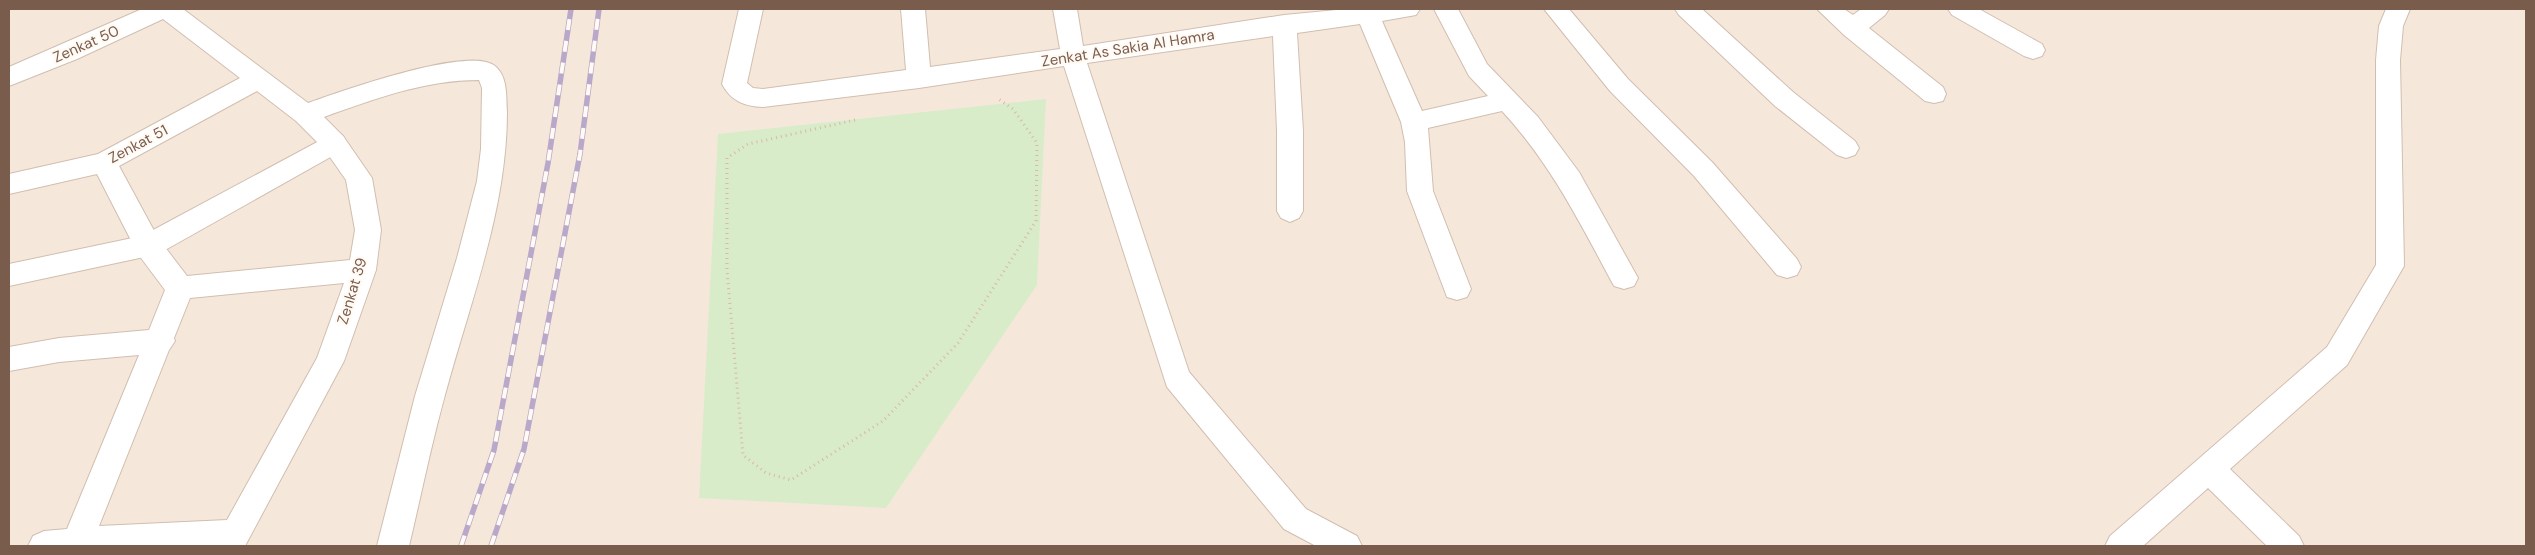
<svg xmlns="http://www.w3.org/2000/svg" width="2535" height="555" font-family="'DM Sans',sans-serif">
  <rect width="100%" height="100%" fill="#fdf6ec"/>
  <path fill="#f5e8da" d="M9,9H2526V546H9Z"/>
  <path fill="#d8ecc9" d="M1046,99L1037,285L886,508L699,498L718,134Z"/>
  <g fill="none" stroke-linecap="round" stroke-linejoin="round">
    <defs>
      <path id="pedestrian" d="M1948,9H1979L2042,44L2045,50L2042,56L2033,59L2024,56L1952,15Z
        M334,133L343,136L347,143L343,150L158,254L9,286V264L142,236Z"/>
      <path id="minor" d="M142,9H183L308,103C339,92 470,45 495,66C508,77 506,96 507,112C507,210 470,302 445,395C431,445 421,496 409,546H377L415,396L457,258L477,181L481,149L482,88L479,80C425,80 374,99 324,117L343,136L372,178L381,230L376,270L344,361L245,546H28L33,536L44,531L67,529L139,355L59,362L9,371V347L59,338L149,330L165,290L138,254L97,174L9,194V174L98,154L240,78L163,19L77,59L9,86V67ZM257,91L296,121L325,150L346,180L355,230L350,260L187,276L158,238L119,166ZM344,283L317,358L227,520L99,526L169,350L175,341L174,338L190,298Z
        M739,9H763L747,83L753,88L763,89L906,70L901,9H925L930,67L1060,49L1053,9H1077L1083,46L1284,15L1347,9H1420L1416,15L1382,21L1422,111L1488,96L1469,76L1434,9H1458L1487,64L1538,117L1579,172L1638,278L1634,286L1624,289L1614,286C1580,223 1551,164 1502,111L1428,128L1433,191L1471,289L1467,297L1457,300L1447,297L1407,191L1405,142L1401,122L1360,24L1297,33L1303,131V211L1299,218L1290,222L1281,218L1277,211V131L1273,36L1087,63L1189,372L1306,509L1357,536L1362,546H1316L1284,529L1167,387L1064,66L919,88L763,107C744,106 731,101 722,84Z
        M1544,9H1569L1628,79L1712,162L1797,259L1801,267L1797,275L1787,278L1777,275L1694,176L1610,91Z
        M1675,9H1702L1793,92L1855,141L1859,148L1855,155L1846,158L1837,155L1775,106L1679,15Z
        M1817,9H1844L1853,15L1861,9H1889L1885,15L1869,28L1943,87L1946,94L1943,101L1934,103L1925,101L1844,35Z
        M2386,9H2410L2403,26L2400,60L2404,266L2347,365L2230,469L2299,536L2304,546H2267L2208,488L2143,546H2105L2110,536L2327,347L2376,265V60L2379,26Z"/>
    </defs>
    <use href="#pedestrian" stroke="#d1beb0" stroke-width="2"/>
    <use href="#minor" stroke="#d1beb0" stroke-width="2"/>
    <path stroke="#d9b8a5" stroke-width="3" stroke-dasharray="1 4" stroke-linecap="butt" d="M855,120L748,144L727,158V270L743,455L766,473L791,480L883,421L958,343L1036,221L1037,143L1013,109L997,98"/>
    <use href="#pedestrian" fill="#fff" fill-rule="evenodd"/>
    <use href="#minor" fill="#fff" fill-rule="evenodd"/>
    <defs>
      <path id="rail" d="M461,546L494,450L548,163L571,9
        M491,546L524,449L580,154L599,9"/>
    </defs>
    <use href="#rail" stroke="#b9a8c9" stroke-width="5.5"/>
    <use href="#rail" stroke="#fffaf3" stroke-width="4" stroke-dasharray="11" stroke-linecap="butt"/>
  </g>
  <g text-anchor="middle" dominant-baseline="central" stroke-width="4.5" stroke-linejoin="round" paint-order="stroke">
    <g font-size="15" fill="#7a5c4d" stroke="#fffaf3">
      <text transform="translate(86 44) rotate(-24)">Zenkat 50</text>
      <text transform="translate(1128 48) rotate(-9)">Zenkat As Sakia Al Hamra</text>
      <text transform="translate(138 144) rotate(-28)">Zenkat 51</text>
      <text transform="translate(352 291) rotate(-73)">Zenkat 39</text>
    </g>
  </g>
  <rect width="2535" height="555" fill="none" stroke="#7a5c4d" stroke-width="20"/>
</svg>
